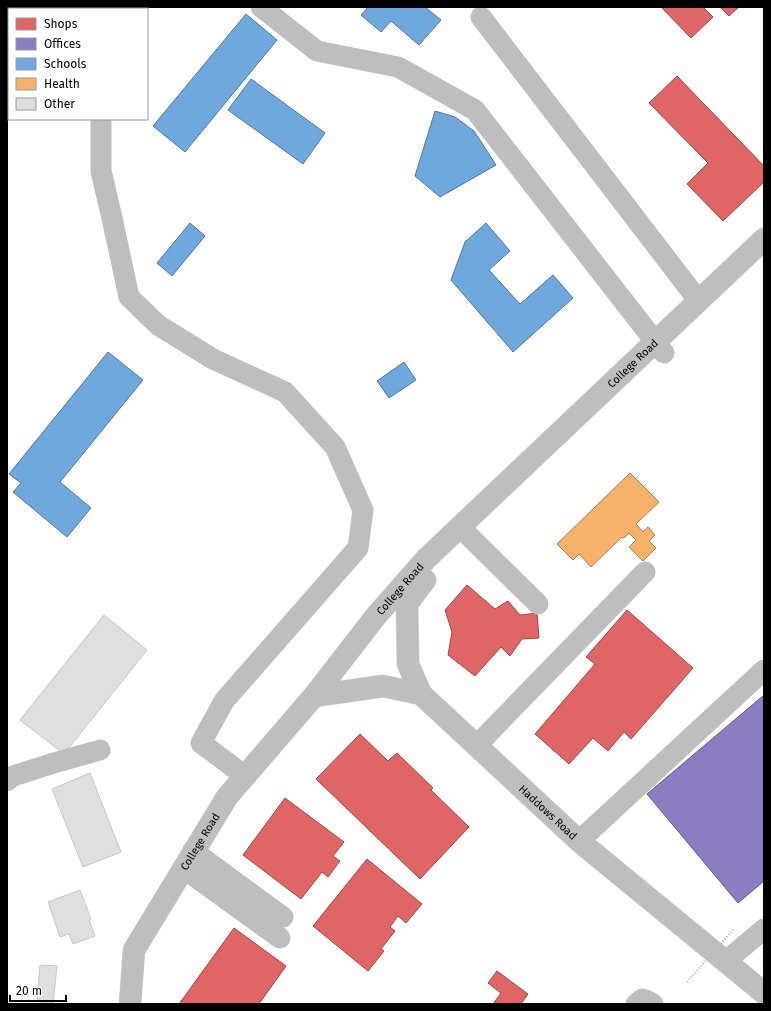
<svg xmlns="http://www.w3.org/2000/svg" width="771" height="1011" font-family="'Fira Sans',sans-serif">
  <rect width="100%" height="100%" fill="#fff"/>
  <path fill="#e06666" stroke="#9d4747" d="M661,7H703L713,17L691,38Z
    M720,7H739L729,16Z
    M677,76L764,166V182L723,221L687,184L708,163L649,103Z
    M467,585L495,609L508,601L520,615L537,613L539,638L522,639L510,656L501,647L475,676L448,655L452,632L445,610Z
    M627,610L693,668L631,739L624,732L608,751L593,738L569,764L535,734L595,664L586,657Z
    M360,734L388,761L397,753L433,788L431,790L469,827L420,879L316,779Z
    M285,798L344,842L333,856L340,861L328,877L322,872L301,899L243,855Z
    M367,859L422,904L406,923L398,916L390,927L395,931L381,949L384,951L368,971L313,926Z
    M234,928L286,966L259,1004H179Z
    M497,971L528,994L521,1004H493L501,993L488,983Z"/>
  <path fill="#8e7cc3" stroke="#635788" d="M764,695V881L738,903L647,794Z"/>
  <path fill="#6fa8dc" stroke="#4e769a" d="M368,7H425L441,20L419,45L391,21L381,32L361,15Z
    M246,14L277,40L185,152L153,126Z
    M251,79L325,133L303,164L228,110Z
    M435,111L455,117L474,131L496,165L440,197L415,176Z
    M190,223L205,236L172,276L157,263Z
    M486,223L510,251L489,270L520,304L553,275L573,298L513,352L451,280L465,242Z
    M108,352L143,380L60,482L91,508L67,537L13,492L21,483L9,474Z
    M404,362L416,380L389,398L377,381Z"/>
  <path fill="#f6b26b" stroke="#ac7d4b" d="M630,473L659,502L636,524L643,532L648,527L655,535L649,541L656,548L643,561L629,547L636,540L629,533L624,538L622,537L591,567L579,554L573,560L557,544Z"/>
  <path fill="#dfdfdf" stroke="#c7c7c7" d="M104,615L147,650L64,754L20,720Z
    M90,773L121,852L83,867L52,789Z
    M80,890L91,919L89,920L95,936L73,944L69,934L60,937L48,902Z
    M40,965L57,966L53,1004H37Z"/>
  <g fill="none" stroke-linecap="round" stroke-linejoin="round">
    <defs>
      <g id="major">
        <path d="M421,694L408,664L407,604L425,580"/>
        <path id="s1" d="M314,696L383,686L421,694L579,841L764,993"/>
        <path id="s2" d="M130,1004L134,950L227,797L314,696L376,616L426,559L764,239"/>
      </g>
    </defs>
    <use href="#major" stroke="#dbdbdb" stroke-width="23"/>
    <path stroke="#bebebe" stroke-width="21" d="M261,7L317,51L398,67L475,110L664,353
      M110,9L111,7
      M481,17L698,300
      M101,119V171L112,218L129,297L158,325L213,359L285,392L335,447L363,510L358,548L224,701L201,743L245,776
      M469,536L538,604
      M476,746L645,572
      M7,781L13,776L54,763L100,750
      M579,841L764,670
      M193,851L283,917
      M183,868L280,938
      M726,961L764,929
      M636,1004L642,999L648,1001L653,1004"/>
    <use href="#major" stroke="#bebebe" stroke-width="22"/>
    <path stroke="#b9b9b9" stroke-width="2.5" stroke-dasharray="1 2" stroke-linecap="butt" d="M687,982L734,929"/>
  </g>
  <g text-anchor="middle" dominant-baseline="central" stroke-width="4" stroke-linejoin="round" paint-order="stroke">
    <g font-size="11" fill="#000" stroke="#fff">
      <text stroke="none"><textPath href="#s2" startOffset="828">College Road</textPath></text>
      <text stroke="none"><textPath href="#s2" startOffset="504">College Road</textPath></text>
      <text stroke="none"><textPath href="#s1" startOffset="282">Haddows Road</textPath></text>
      <text stroke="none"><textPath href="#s2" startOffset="181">College Road</textPath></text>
    </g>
  </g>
  <rect width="771" height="1011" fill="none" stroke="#000000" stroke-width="16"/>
  <rect x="8" y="8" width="140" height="112" fill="#ffffff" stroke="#999999"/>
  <rect x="16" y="18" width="20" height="12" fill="#e06666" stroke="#999999"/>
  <text x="44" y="28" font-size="12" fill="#000000">Shops</text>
  <rect x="16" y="38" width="20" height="12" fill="#8e7cc3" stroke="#999999"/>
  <text x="44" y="48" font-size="12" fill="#000000">Offices</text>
  <rect x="16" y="58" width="20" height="12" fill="#6fa8dc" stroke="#999999"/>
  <text x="44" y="68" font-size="12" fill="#000000">Schools</text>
  <rect x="16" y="78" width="20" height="12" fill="#f6b26b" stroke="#999999"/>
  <text x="44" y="88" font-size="12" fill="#000000">Health</text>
  <rect x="16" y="98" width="20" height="12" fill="#dfdfdf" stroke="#999999"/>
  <text x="44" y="108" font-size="12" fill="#000000">Other</text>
  <path d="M10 995v6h56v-6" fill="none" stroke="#000000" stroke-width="2"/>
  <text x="16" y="995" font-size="12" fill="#000000" stroke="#ffffff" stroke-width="3" paint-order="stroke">20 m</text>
</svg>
